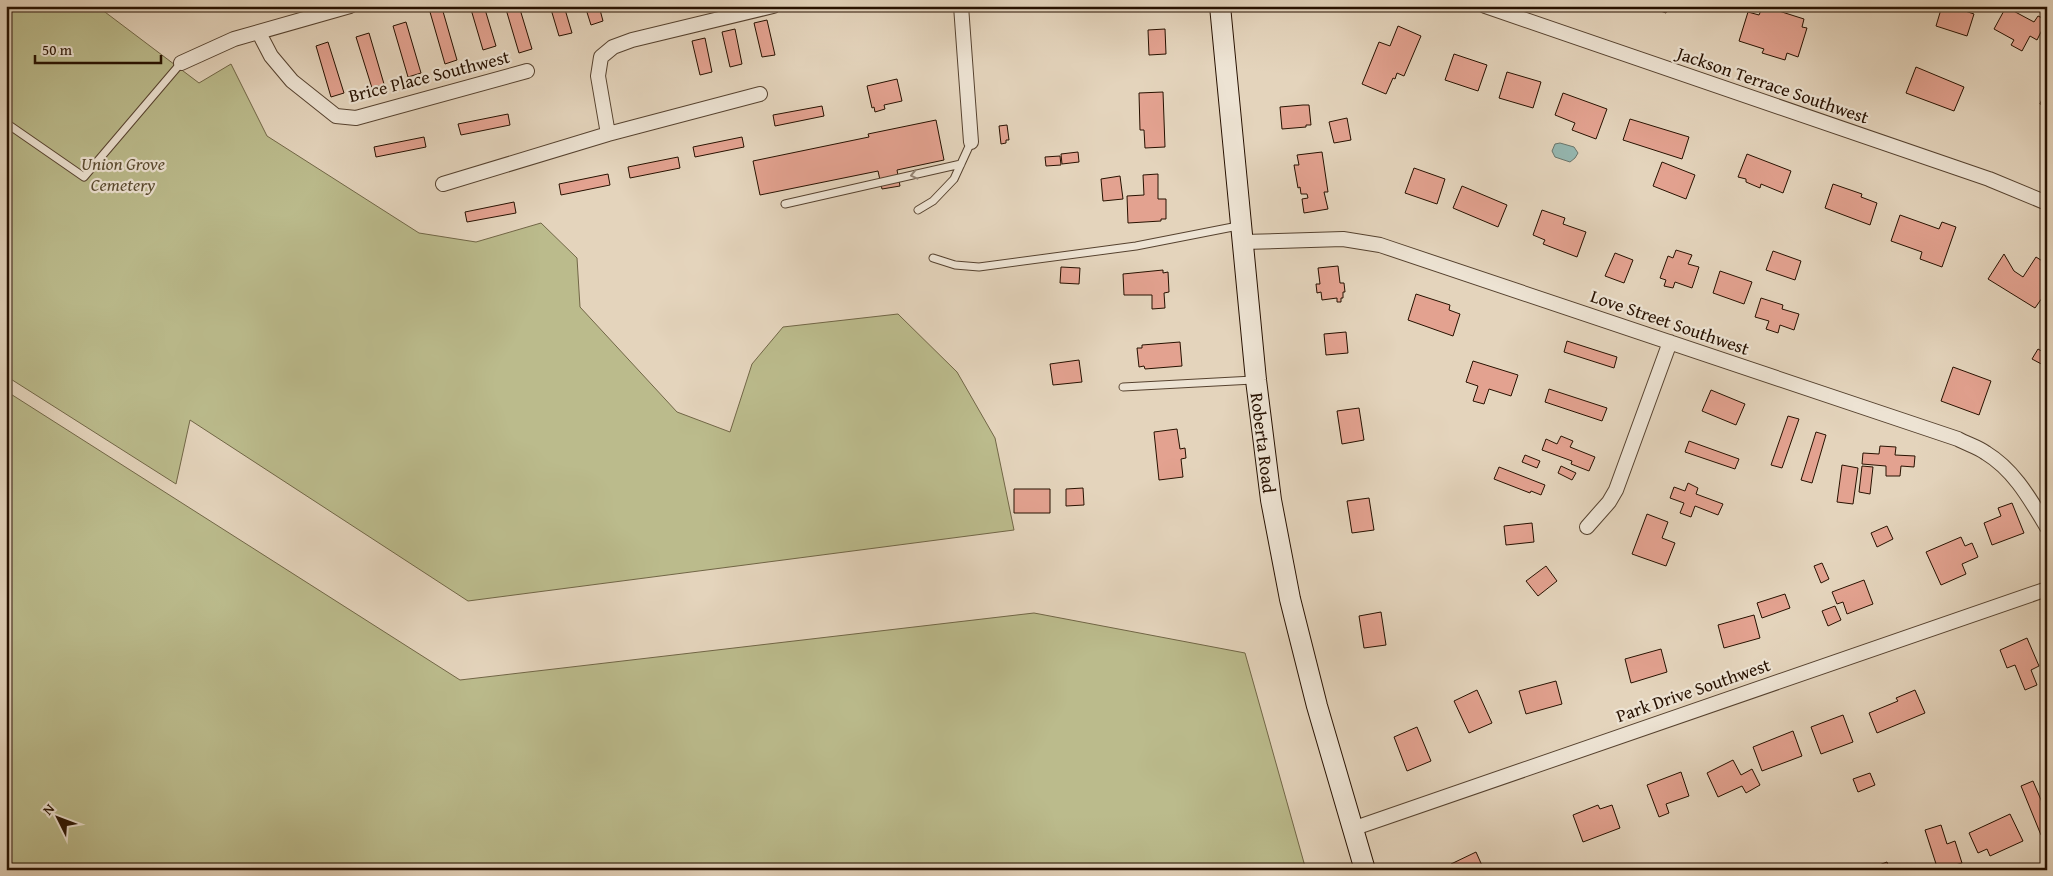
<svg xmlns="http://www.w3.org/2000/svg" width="2053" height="876" font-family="'Gentium Book Plus',serif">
  <rect width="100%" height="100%" fill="#e4d4bc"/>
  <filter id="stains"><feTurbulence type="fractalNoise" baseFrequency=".004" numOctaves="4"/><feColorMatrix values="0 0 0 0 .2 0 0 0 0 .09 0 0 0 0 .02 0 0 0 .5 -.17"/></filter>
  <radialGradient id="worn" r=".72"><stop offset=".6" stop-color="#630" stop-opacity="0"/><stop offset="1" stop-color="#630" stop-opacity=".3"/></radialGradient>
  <path fill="#bbbb8c" stroke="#716646" d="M6,6H97L199,83L231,64L267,136L419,233L476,242L541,223L577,258L580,307L677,412L730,432L752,364L783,327L898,314L957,372L995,438L1014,530L468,601L190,420L176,484L6,376Z
    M6,391L460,680L1034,613L1245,653L1306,870H6Z"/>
  <path fill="#95b8b2" stroke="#69756b" d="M1560,143L1574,147L1578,153L1575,158L1570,162L1555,157L1552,151L1555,144Z"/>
  <path fill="#e3a290" stroke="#271100" d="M470,6H484L496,46L483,50Z
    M505,6H519L532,49L519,53Z
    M550,6H564L572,33L559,36Z
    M585,6H599L603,21L591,25Z
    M1647,6H1669L1666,13Z
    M1763,6L1804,19L1802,27L1807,28L1798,57L1787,53L1785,60L1762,53L1764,49L1739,41L1748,12L1759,15Z
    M1942,6H1950L1974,14L1967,36L1936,26Z
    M2006,7L2034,22L2038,16L2047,20L2037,40L2030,36L2022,51L2011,45L2014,40L1994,29Z
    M442,8L457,60L445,64L430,12Z
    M767,20L775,55L762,57L754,23Z
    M406,22L421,73L408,77L393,26Z
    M1398,26L1421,36L1404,76L1397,73L1395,79L1393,78L1386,94L1362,84L1379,42L1390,46Z
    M735,29L742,64L730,67L722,32Z
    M1165,29L1166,54L1149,55L1148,30Z
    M369,33L384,84L372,88L356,37Z
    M705,38L712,72L700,75L692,41Z
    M328,42L344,93L331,97L316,46Z
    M1454,54L1487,65L1478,91L1445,80Z
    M1916,67L1964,87L1954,111L1906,93Z
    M1507,72L1541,82L1533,108L1499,98Z
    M897,79L902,101L884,105L885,109L875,112L874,107L872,108L867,86Z
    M2047,86V107L2040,104Z
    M1163,92L1165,147L1145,148L1144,130H1140L1139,93Z
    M1563,93L1607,109L1596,139L1572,130L1575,123L1555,115Z
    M1303,105H1309L1311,125H1306V127L1282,129L1280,107Z
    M822,106L824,116L775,126L773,115Z
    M508,114L510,125L461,135L458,124Z
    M1347,118L1351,140L1334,143L1329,122Z
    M1630,119L1689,137L1682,159L1623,140Z
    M936,120L944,160L897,170L900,186L882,189L878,171L760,195L753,161L869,137L868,134Z
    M1007,125L1009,140H1006V143L1001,144L999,126Z
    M424,137L426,147L376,157L374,147Z
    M742,137L744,147L695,157L693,147Z
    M1078,152L1079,162L1062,164L1061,154Z
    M1322,152L1328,192H1324L1328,209L1304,213L1302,199L1308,198L1307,194H1301L1300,187L1298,188L1294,165H1299L1297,155Z
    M1747,154L1791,171L1783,193L1761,184L1760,188L1746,182V179L1738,177Z
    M1060,156L1061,165L1046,166L1045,157Z
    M678,157L680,168L630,178L628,167Z
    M1662,162L1695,175L1686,199L1653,186Z
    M1414,168L1445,179L1437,204L1405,193Z
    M608,174L610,185L561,195L559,184Z
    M1158,174V199H1166V219H1161V221L1128,223L1127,196L1144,195L1143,175Z
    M1120,176L1123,199L1103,201L1101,179Z
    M1833,184L1862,194L1861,197L1877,203L1870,225L1825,208Z
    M1462,186L1507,205L1498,227L1453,208Z
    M514,202L516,213L467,222L465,212Z
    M1542,210L1565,218L1563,224L1586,232L1577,257L1543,244L1545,240L1533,235Z
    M1900,215L1939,229L1942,222L1956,227L1942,267L1920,259L1922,252L1891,241Z
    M1676,250L1692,255L1688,264L1699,267L1692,288L1675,282L1673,288L1664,286L1666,280L1660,278L1668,256L1673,258Z
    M1773,251L1801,261L1795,280L1766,270Z
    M1615,253L1633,260L1624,283L1605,276Z
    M2004,254L2014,271L2023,277L2036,257L2047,264L2044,273L2047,275V291L2035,308L1988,279Z
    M1338,266L1340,283H1344L1345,292H1343V298H1341V302H1337V298L1322,300L1321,292L1317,293L1316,284H1320L1318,268Z
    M1061,267L1080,268L1079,284L1060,283Z
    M1163,270V273L1168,272L1169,292L1164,293L1165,308L1152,309V295H1124L1123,274Z
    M1720,271L1752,282L1744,304L1713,293Z
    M1416,294L1450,305L1449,310L1460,314L1453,336L1408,320Z
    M1761,298L1783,305L1782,309L1799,314L1794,330L1780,325L1778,333L1766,329L1769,321L1755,317Z
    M1346,332L1348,353L1326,355L1324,334Z
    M1567,341L1617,357L1614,368L1564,352Z
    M1180,342L1182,366L1145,369L1144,366L1139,367L1137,348H1142V345Z
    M2038,349L2047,354V367L2032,359Z
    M1079,360L1082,382L1053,385L1050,364Z
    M1473,361L1518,375L1511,396L1489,389L1484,404L1473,401L1478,386L1466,382Z
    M1953,367L1991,381L1979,415L1941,401Z
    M1549,389L1607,408L1602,421L1545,402Z
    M1711,390L1745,404L1736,425L1702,411Z
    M1359,408L1364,440L1342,444L1337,411Z
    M1788,416L1799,419L1782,468L1771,465Z
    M1177,429L1180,449L1185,448L1186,458L1181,459L1183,477L1159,480L1154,432Z
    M1816,432L1826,435L1812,483L1801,480Z
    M1561,436L1573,441L1570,447L1595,457L1589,471L1571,464L1572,461L1542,450L1546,439L1557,444Z
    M1689,441L1739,459L1735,469L1685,452Z
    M1880,446L1896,447L1895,455L1915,456L1914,467L1901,466L1900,476H1886V466L1862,464L1863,453L1879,454Z
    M1525,455L1540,461L1537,468L1522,462Z
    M1842,465L1858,468L1853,504L1837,502Z
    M1561,466L1576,473L1572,480L1558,473Z
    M1862,466L1873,467L1870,494L1859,492Z
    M1499,467L1545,485L1541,495L1531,491L1530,493L1494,479Z
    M1688,483L1698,488L1696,494L1723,504L1718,515L1695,506L1691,517L1680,513L1684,503L1670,498L1674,487L1685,491Z
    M1083,488L1084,505L1066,506V489Z
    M1014,489H1050V513H1014Z
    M1369,498L1374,530L1352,533L1347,501Z
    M2012,503L2024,533L1992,545L1984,523L2001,516L1998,508Z
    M1647,514L1668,522L1662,538L1675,543L1666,566L1632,554Z
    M1532,523L1534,542L1506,545L1504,526Z
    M1887,526L1893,539L1877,547L1871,533Z
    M1961,537L1965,546L1972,543L1978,557L1962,564L1966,574L1941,585L1926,552Z
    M1822,563L1829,579L1821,583L1814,566Z
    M1546,566L1557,581L1538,596L1526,581Z
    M1864,580L1873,604L1847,614L1843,602L1837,604L1832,592Z
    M1785,594L1790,608L1762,618L1757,603Z
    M1835,606L1841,620L1828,626L1822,611Z
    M1381,612L1386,645L1364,648L1359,616Z
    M1754,615L1760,638L1724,648L1718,625Z
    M2027,638L2039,666L2031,670L2037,685L2025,690L2015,665L2007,668L2000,650Z
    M1661,649L1667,672L1631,683L1625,659Z
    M1556,681L1562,704L1526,714L1519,691Z
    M1477,690L1492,723L1469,733L1454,701Z
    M1915,690L1925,713L1877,733L1869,713L1898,701L1896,698Z
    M1843,715L1853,742L1821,754L1811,727Z
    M1417,727L1431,761L1407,771L1394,737Z
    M1793,731L1802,756L1762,771L1753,747Z
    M1733,760L1741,775L1752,769L1760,785L1746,793L1742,786L1718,797L1707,773Z
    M1681,772L1689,796L1666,804L1669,813L1659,817L1647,785Z
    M1870,773L1875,785L1858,792L1853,779Z
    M2033,781L2047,814V833L2041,835L2021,786Z
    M1598,805L1600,809L1612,805L1620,828L1583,842L1573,815Z
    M2010,814L2023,841L1990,856L1987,849L1978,853L1969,833Z
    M1941,825L1947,844L1955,841L1962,863L1938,870L1925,830Z
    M1476,852L1484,870H1454L1451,864Z
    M1887,862L1890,870H1866Z
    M1757,865L1758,870H1730Z"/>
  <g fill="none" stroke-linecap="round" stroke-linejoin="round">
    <defs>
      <path id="lane" d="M6,123L84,177L181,63
        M785,204L961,164
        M918,210L933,201L954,179L971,142
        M933,258L955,265L979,267L1136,246L1238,226
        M1123,387L1253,380"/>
      <path id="street" d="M961,6L971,142
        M1485,6L1989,179L2047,203
        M259,33L271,56L292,81L336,116L356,118L527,71
        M181,63L234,39L350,6
        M608,134L598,76L601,57L613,47L632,40L773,6
        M443,184L608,134L760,94
        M1243,242L1343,239L1380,245L1958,439C1967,444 1978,447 1986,453C2014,470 2030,499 2047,527
        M1587,527L1609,502L1616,490L1670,342
        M1352,829L2047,589"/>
      <g id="secondary">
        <path id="s1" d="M1220,6L1256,380L1271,500L1290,599L1317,706L1365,870"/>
      </g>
    </defs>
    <use href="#lane" stroke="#56422f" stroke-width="9"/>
    <use href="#street" stroke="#56422f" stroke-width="16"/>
    <use href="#secondary" stroke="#271100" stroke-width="22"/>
    <use href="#lane" stroke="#ede3d3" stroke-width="7"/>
    <use href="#street" stroke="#ede3d3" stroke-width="14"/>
    <use href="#secondary" stroke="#ede3d3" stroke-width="20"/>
  </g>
  <defs><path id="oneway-chevron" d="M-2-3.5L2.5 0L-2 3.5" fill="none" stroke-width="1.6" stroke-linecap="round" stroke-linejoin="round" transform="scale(1.25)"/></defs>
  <use stroke="#948474" href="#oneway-chevron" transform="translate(914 175) rotate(167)"/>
  <g text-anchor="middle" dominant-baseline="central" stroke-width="4.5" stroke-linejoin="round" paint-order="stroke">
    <g font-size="18" fill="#271100" stroke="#ede3d3">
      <text transform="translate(429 76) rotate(-14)">Brice Place Southwest</text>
      <text transform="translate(1773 85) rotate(19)">Jackson Terrace Southwest</text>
      <text transform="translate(1670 322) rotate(19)">Love Street Southwest</text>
      <text stroke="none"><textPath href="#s1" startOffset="439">Roberta Road</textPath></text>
      <text transform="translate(1693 690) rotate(-19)">Park Drive Southwest</text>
    </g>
    <g font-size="18" font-style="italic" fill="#5b4c31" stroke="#ede3d3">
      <text x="123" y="163">Union Grove<tspan x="123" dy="21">Cemetery</tspan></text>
    </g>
  </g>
  <rect width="2053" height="876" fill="none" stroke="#e4d4bc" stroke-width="25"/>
  <rect x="8" y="8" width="2038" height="861" fill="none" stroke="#271100" stroke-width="2.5"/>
  <rect x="12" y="12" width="2028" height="851" fill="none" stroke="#271100"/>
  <g transform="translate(58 818) rotate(312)" stroke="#ede3d3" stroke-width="4" paint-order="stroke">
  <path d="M0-4L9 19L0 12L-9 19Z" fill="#271100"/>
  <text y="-8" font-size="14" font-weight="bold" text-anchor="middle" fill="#271100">N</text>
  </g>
  <path d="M35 55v8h126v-8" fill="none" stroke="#271100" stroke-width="2.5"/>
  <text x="42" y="55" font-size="15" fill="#271100" stroke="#ede3d3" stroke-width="4" paint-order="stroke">50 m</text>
  <rect width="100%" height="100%" filter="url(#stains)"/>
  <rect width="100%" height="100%" fill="url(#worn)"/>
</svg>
